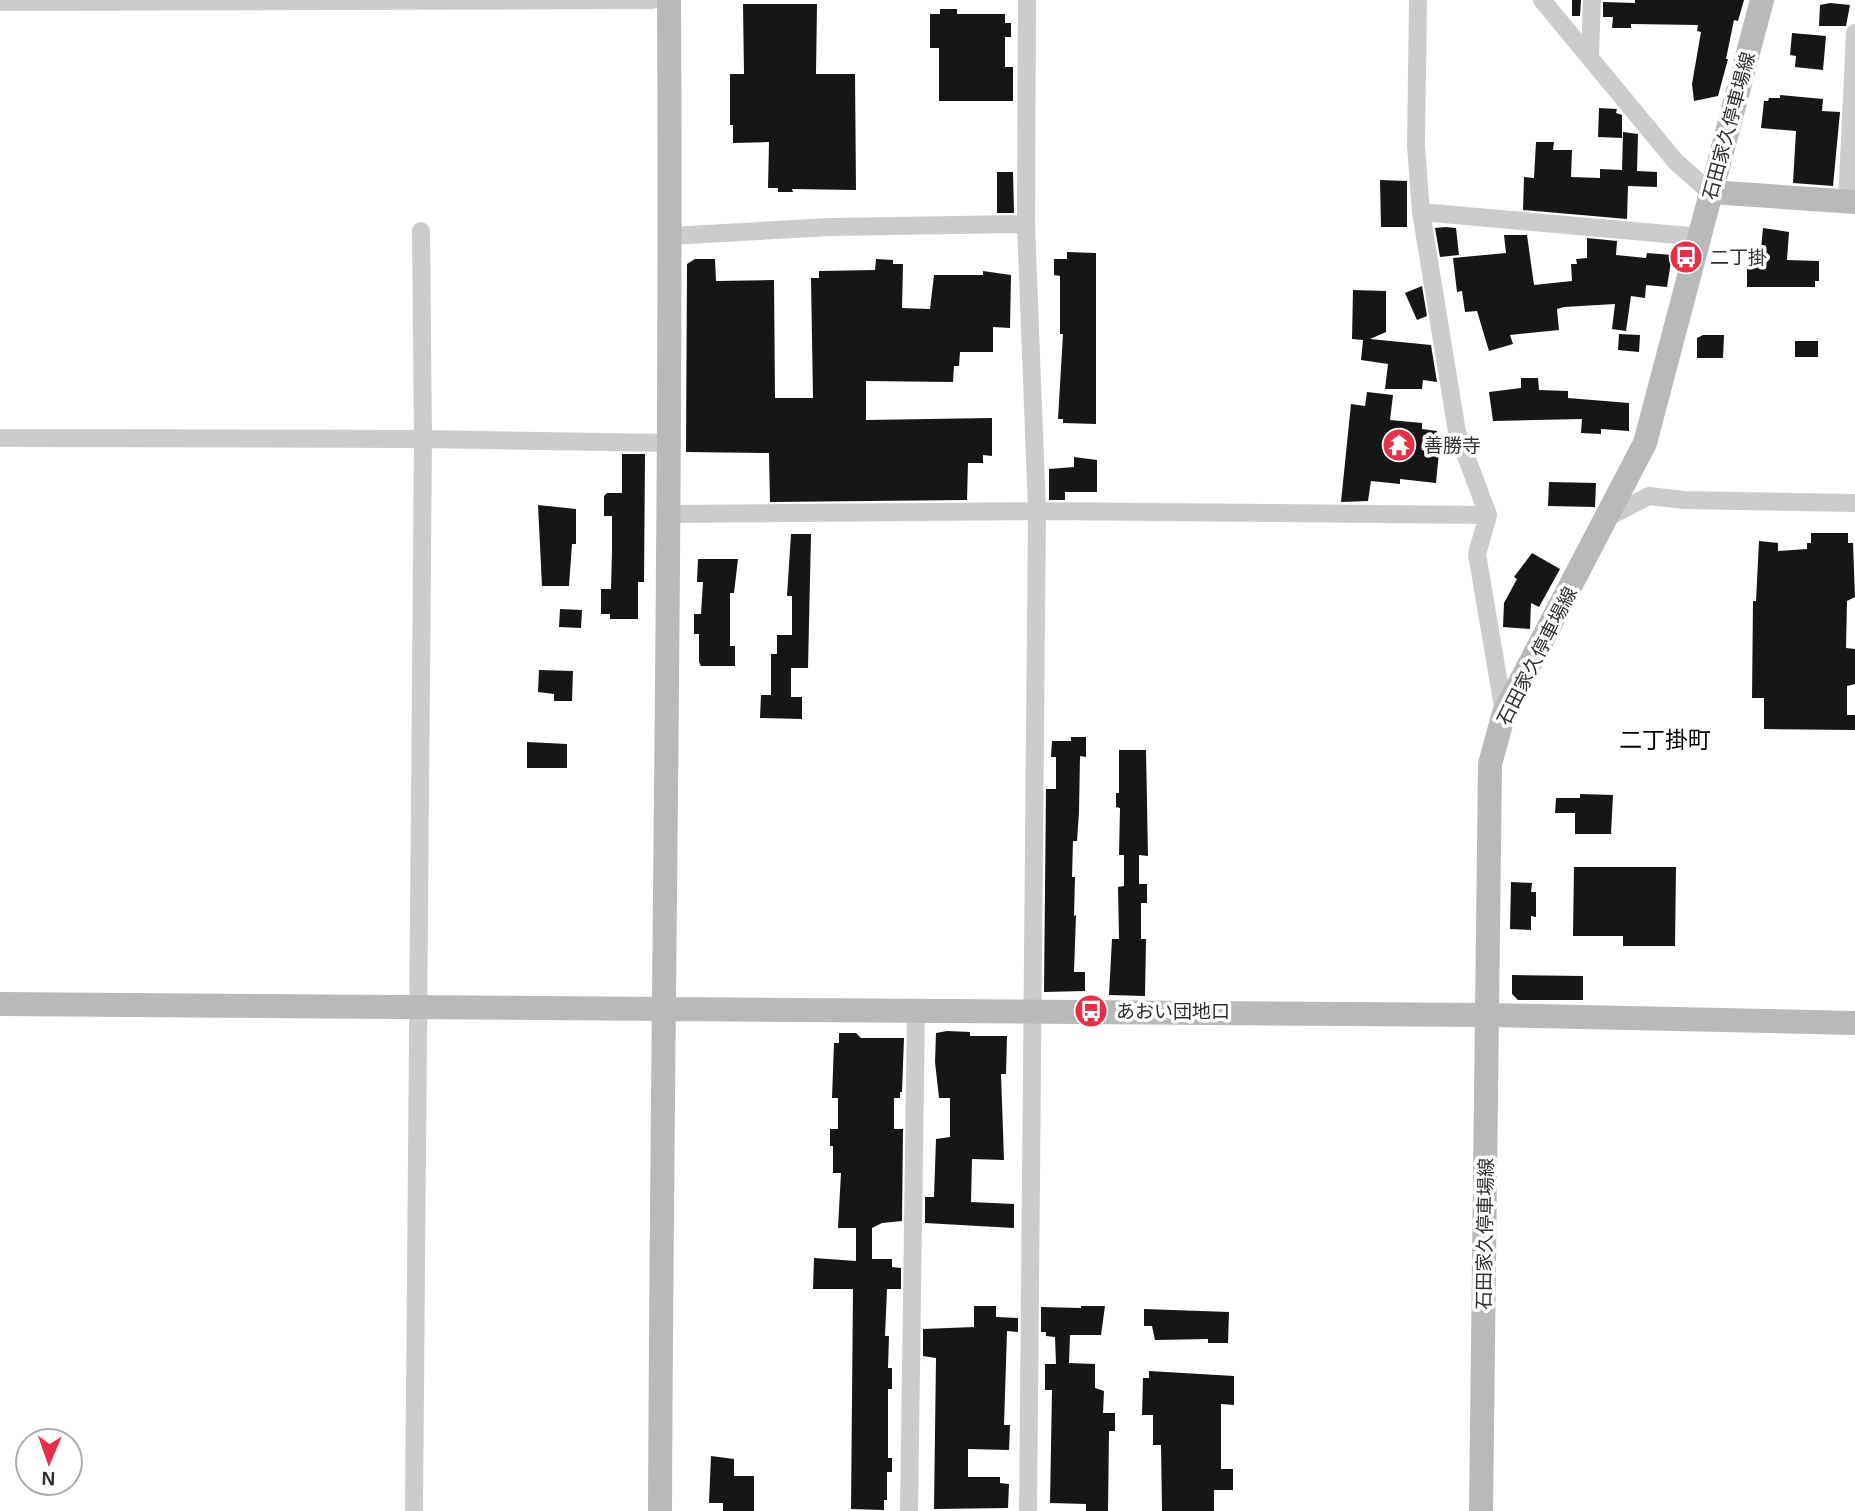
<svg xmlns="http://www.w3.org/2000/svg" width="1855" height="1511" font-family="Arial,'Noto Sans JP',sans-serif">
  <rect width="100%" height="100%" fill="#fff"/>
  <path fill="#161616" d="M1572,0H1581L1580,16H1572Z
    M1635,0H1744L1738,21L1734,20L1726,59H1728L1718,96L1694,101L1692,84L1701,32L1697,31L1698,25L1631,24V28H1612L1613,17H1603V2L1635,3Z
    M1830,3L1850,5L1846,26H1819L1820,5Z
    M743,4H817L816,74H855L856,190L792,189L793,192H778V188H768L769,142L733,143V125H730V74H744Z
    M940,9H957V14H1005V23H1011V37H1005V67H1013V101H939V48H930V14H940Z
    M1792,33L1826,36L1823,70L1795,67L1796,56L1790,55Z
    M1780,95L1823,99L1822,111L1840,112L1833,186L1793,183L1796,131L1761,128L1764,101H1768L1769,98H1780Z
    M1599,108L1617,109L1616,113L1622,115V138L1598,137Z
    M1623,132L1638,134L1637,171L1657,172V187L1628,186L1627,219L1523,210L1524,177L1534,178L1536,142H1554L1553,150H1572L1571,177L1600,178V169L1622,170Z
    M997,172H1013L1014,213H997Z
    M1380,180L1407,181V227H1381Z
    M1445,227L1456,228L1459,255L1440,257L1435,228Z
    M1763,228L1789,232L1787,260L1819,261V281H1815V287H1747V260H1760Z
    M1504,235H1527L1534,285L1572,281L1571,264H1577L1576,259L1587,258V238L1617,241L1616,255L1646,258L1647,253L1672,255L1667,287L1646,285L1645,298L1631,296L1626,331L1612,329L1615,304L1564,307L1557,309L1559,330L1510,335L1513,344L1489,351L1477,311L1465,312L1462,291L1457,292L1453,258L1506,253Z
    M1067,252L1096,253V424L1063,423V419H1058L1063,334H1060V276L1054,275V259H1067Z
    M695,259H715L716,281L774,280L775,398H813L811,278H819V271L875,270L876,259L893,260V264H903L902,308L930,309L934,275H983V271L1011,275L1010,328L993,327V352H960L959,366H954L953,382L866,381V420L992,418V456L983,455V463H968L967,500L770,502L769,453L686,452L687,264Z
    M1422,286L1427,316L1417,320L1405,293Z
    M1353,290L1386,291V332L1370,339L1431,345L1437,382L1423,380L1422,389H1385L1388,364L1361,360L1363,340L1352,339Z
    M1619,334L1640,335L1639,352L1618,350Z
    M1703,335H1724L1723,358H1697V338Z
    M1795,341H1818V357H1795Z
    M1521,378H1538L1539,390L1568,391V398L1629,403V431L1601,429V434L1581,433L1582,419L1493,421L1489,392L1521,388Z
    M1367,392L1393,395L1390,420L1422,423V429L1437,431L1435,451L1439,452L1436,483L1400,479V484L1371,481L1368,501L1341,502L1351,404L1365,406Z
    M622,454H645L644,582H638V619H610V614H601V589H611L612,551V516H604V496L607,493H622Z
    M1074,457L1097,460V492H1065V500H1049V469L1074,467Z
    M1549,482L1596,483L1595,507L1548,506Z
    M538,505L576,509V544H572L569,586H542Z
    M1811,533H1848V543H1853L1855,597L1847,601L1846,648L1855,649V684L1847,686V715H1855V730L1764,729V698H1752L1753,601H1756L1759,541L1778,543V551L1807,549V543H1811Z
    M791,534H811L808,668H791V697H802V719L760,718L761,695H771V654H777V635H792V596H787Z
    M1532,553L1560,569L1539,607L1531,603L1530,629L1503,627L1504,603L1517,579L1514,577Z
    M698,559H738L734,593H730V646H735V666H701L699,662V634H694V614H701L703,582H697Z
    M560,609L582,610L581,628L559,627Z
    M539,670L573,671L572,701H554V694L538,692Z
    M1071,737H1086V757L1080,756L1079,812L1077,841H1073L1072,877H1075L1074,916L1076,915L1074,972H1085V991L1044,992L1046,789H1056V757H1051L1052,741H1071Z
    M527,742L567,744V768H527Z
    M1119,750H1146L1148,856L1139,855V884H1147V903H1141V939H1146L1145,996L1109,995L1112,939H1119L1118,887L1124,886V855H1119L1120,808L1116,807V793H1119Z
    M1580,794L1613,795L1611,834H1575V813H1555L1556,798H1580Z
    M1574,867H1676L1675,946H1623V936H1573Z
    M1511,882L1532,883L1531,892H1536V917L1531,916V930L1510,929Z
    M1512,975L1583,976V1000H1518L1512,994Z
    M947,1031L970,1032V1036H1007L1006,1074H1001L1004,1160L972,1159L971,1202L1014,1204V1228L925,1223V1197H934L936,1139L950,1137V1098H939L935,1062L936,1033Z
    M839,1033H856L861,1038H904L902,1092H900V1098H894V1129H903L902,1221L882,1223L872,1228V1259H892V1267L901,1268V1289H887L885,1336H889L888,1368H892V1389H888V1458H892V1472H887V1500H884V1510L851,1509L853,1289H813L814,1258L856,1261V1228H838L841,1173H833V1146H830V1129H838V1098H832L834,1043H839Z
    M974,1306H996V1317L1018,1318V1332L1007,1331L1004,1425H1010L1009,1450L968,1449V1477H1000V1483L1009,1484L1008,1508L934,1509L936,1358L923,1356V1329L974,1327Z
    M1081,1306H1105L1101,1335H1070L1069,1363L1095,1364V1388L1104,1391L1103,1413H1115V1431H1109L1108,1511H1086V1504L1050,1503L1052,1390H1045V1364H1056L1055,1337L1046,1336V1332H1041V1307L1081,1308Z
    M1144,1309L1229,1312L1228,1343H1208V1339L1155,1340L1152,1326H1144Z
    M1149,1371L1234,1376V1405L1221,1404V1469H1233V1490H1214V1511H1162L1161,1445H1153V1415H1142L1143,1378H1149Z
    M711,1456L734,1459V1476H754V1511H723V1503H709Z"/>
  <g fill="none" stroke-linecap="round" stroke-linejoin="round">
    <path stroke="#ccc" stroke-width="18" d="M1027,0L1026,224L1037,511L1028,1511
      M1418,0L1416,146L1421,212L1457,432L1488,515L1477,554L1504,713
      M1542,0L1676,162L1710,192
      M0,2L652,0
      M1590,55L1592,0
      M1847,202L1855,33
      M1421,212L1701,237
      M671,236L830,227L1026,224
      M0,438L423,439L668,443
      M667,514L1037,511L1488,515
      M1608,517L1649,496L1684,500L1855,503
      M414,1511L423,439L421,231
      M909,1511L916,1011"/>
    <path stroke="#b9b9b9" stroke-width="24" d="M1710,192L1855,202
      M0,1004L1488,1015L1855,1023
      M660,1511C662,1007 672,504 669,0
      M1481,1511L1490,764L1504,713L1645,443L1762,0"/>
  </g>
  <defs>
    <symbol id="bus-disc" viewBox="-11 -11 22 22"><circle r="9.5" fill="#e72f47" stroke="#fff"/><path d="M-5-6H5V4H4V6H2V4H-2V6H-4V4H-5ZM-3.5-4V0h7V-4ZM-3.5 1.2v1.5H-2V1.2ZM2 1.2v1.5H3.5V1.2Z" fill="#fff"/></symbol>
    <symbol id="temple-disc" viewBox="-11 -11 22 22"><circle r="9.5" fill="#e72f47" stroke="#fff"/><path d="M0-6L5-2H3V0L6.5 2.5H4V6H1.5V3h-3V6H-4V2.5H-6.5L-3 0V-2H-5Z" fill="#fff"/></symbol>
  </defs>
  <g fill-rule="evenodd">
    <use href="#bus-disc" x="1667" y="238" width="38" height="38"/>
    <use href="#temple-disc" x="1380" y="426" width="38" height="38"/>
    <use href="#bus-disc" x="1072" y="992" width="38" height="38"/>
  </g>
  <g text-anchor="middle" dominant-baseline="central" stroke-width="7" stroke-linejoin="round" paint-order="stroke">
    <g font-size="19" fill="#2f2f2f" stroke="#fff">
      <text transform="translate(1729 126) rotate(-75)">石田家久停車場線</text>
      <text transform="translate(1537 656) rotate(-63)">石田家久停車場線</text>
      <text transform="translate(1485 1234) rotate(-89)">石田家久停車場線</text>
    </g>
    <g font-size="19" fill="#2f2f2f" stroke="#fff" text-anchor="start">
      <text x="1710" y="257">二丁掛</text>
      <text x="1424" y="445">善勝寺</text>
      <text x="1116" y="1011">あおい団地口</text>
    </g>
    <g font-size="23" fill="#000" stroke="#fff">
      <text x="1665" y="740">二丁掛町</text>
    </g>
  </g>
  <g transform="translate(49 1462) rotate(182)"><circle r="33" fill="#ffffff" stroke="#acacac" stroke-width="2"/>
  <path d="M0-5L12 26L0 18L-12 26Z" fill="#e72f47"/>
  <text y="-10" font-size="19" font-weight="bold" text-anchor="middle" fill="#2f2f2f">N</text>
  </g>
</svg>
